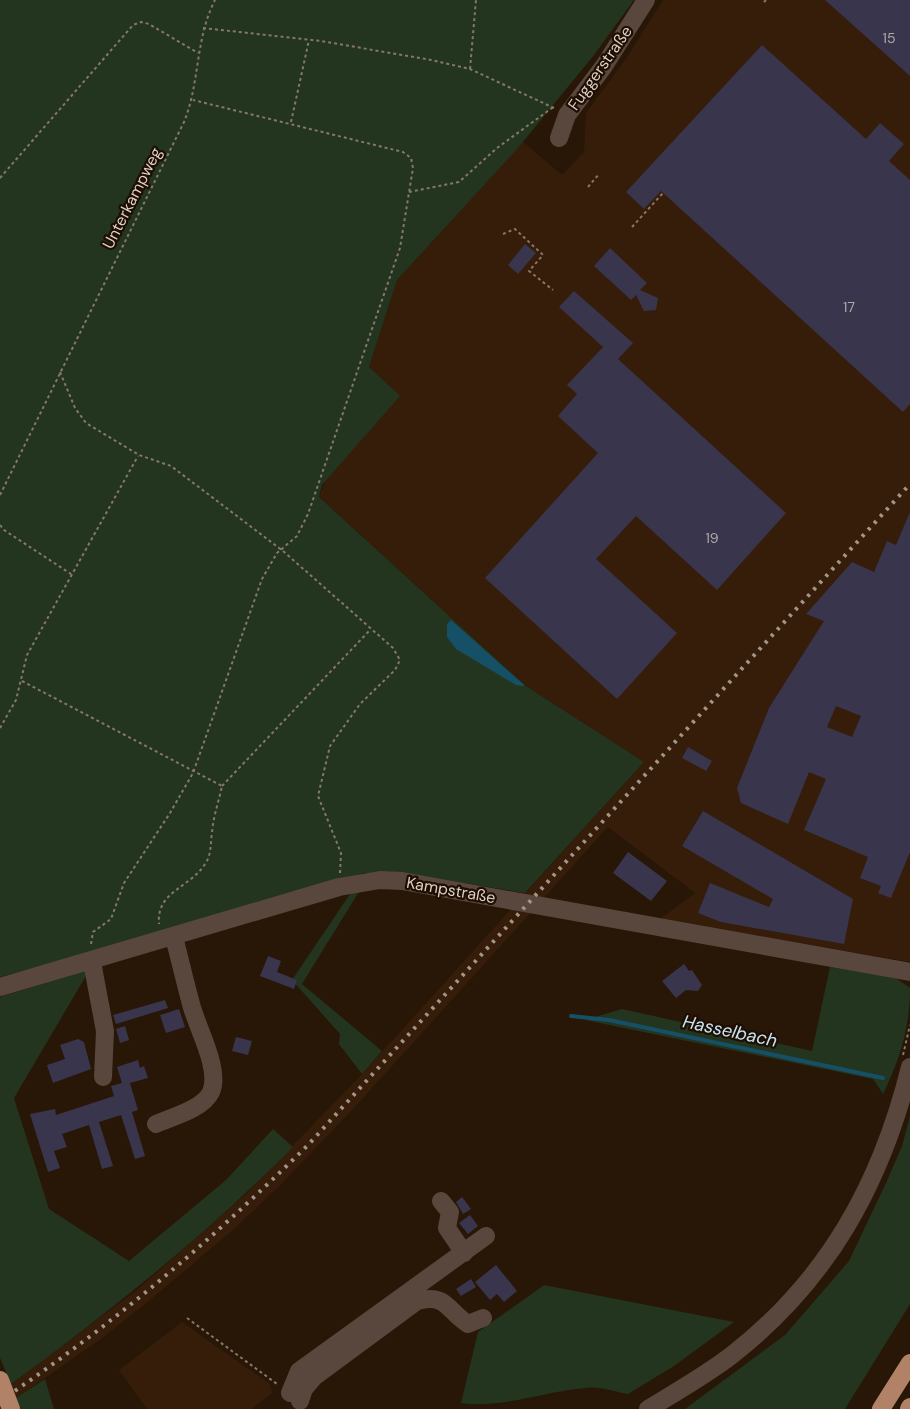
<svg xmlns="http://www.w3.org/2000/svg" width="910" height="1409" font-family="'DM Sans',sans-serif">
  <rect width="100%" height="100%" fill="#281607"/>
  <path fill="#351d09" d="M663,0H910V962L660,919L695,893L608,827L355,1107L279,1186L234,1229L150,1300L101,1339L0,1409V1392L137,1290L248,1192L362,1074L644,762L526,686L319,497L369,367L397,280L523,142L562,175L584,152L586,113L625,60Z
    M182,1322L270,1384L272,1393L251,1409H147L119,1370Z"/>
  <path fill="#23351f" d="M0,0H634L594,55L518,148L397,280L369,367L400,396L322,485L319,497L526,686L644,762L525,893L402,873H364L101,950L0,977Z
    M360,890L302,984L382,1051L362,1074L339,1044L340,1034L292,980L352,891Z
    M830,967L894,977L910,988C910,1027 900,1059 883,1094L873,1079L585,1020L622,1009L812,1051Z
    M90,969L14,1098L49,1209L129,1261L226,1180L273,1129L293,1147C206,1235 111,1311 11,1384L0,1358V997Z
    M910,1116V1304L845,1409H685L785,1335L849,1261L886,1183L902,1146Z
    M544,1285L734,1322L674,1366L628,1394C615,1392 599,1386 586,1388C546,1391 501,1409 461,1403L478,1332Z
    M45,1379L54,1409H20L16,1398Z"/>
  <path fill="#155067" d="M451,620L523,684L524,686L516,685L456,649L447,637V624Z"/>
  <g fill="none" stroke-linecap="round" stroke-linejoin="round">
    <path stroke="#155067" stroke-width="4" d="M571,1016L609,1020L883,1078"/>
  </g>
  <path fill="#39354c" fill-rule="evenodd" d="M825,0H910V76Z
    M762,45L866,139L880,123L904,144L889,161L910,180V404L903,412L661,191L644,209L626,192Z
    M525,244L536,253L518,274L508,265Z
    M610,248L647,283L640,290L658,298L656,310L644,311L636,295L631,300L594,266Z
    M574,291L633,343L618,359L786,513L717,590L636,516L596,559L677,633L617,699L485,578L598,453L558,416L577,394L567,385L603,347L559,307Z
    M910,512V852L891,898L878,893L881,886L860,878L868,857L804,830L826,779L809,772L788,824L741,803L737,788L769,708L824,621L806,614L852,562L874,572L887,541L896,545ZM836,706L861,716L852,737L827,727Z
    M688,747L712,761L706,771L682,758Z
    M703,811L853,899L844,944L721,922L698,913L710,883L769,907L773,899L682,846Z
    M628,852L667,881L651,901L613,873Z
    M268,956L281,961L277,972L297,980L294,989L260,976Z
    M684,964L689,971L692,970L702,985L698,991L686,990L676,998L662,981Z
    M165,1000L168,1008L116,1024L113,1015Z
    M179,1009L185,1027L166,1033L160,1015Z
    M125,1026L129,1040L120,1043L116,1029Z
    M236,1037L252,1041L248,1055L232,1051Z
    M78,1039L84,1042L91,1069L53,1083L47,1065L65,1059L60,1045Z
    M138,1060L140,1068L144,1066L148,1078L130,1083L138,1110L132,1112L145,1156L135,1159L121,1115L99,1122L113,1166L102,1169L89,1125L62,1134L67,1147L54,1151L60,1168L48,1172L30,1114L55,1109L56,1115L114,1096L111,1086L122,1083L117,1067Z
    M462,1197L471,1209L463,1214L456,1202Z
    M470,1215L478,1226L468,1234L459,1223Z
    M496,1265L517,1291L504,1302L497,1294L490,1300L475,1282Z
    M471,1279L476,1287L461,1296L456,1289Z"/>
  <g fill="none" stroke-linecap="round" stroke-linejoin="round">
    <path stroke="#87776b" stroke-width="2" stroke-dasharray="3 3" stroke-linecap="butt" d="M764,2L766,0
      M203,28L321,41L431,60L470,69L554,108
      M470,69L476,0
      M291,122L309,40
      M0,178L133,25L141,22L149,24L198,53
      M588,187L599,174
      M409,192L459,182L497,148L552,108
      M632,227L663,193
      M503,234L515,229L543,255L529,271L553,290
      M60,372L75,408L86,423L139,455L171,466L283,551L393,648L400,660L395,670L360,704L330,746L318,796L341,853L340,873
      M0,495L184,122C200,83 195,39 215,0
      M0,525L4,530L71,574
      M22,681L222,786C219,801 213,817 212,833C210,844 212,854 205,864C190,888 156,891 159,924
      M0,728L16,700L27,655L138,456
      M222,786L370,630
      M91,944L93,932L111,919L124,883L170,813L193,773L262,579L277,553L297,536L308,514L400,248L413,168L411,158L403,152L193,100
      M903,1055L910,1025
      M187,1318L277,1384"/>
    <path stroke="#59463c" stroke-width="18" d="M559,138L567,115L604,66L646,0
      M92,962L105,1031L103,1077
      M0,987L339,887L380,880L402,881L910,972
      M156,1124C172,1117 203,1109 211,1092C221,1069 197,1028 191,1004C185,982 180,960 174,937
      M441,1201L450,1212L447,1228L464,1253
      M290,1393L299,1371L486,1236
      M300,1401L304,1389L314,1377L417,1301C447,1293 447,1311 468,1324L483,1318
      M648,1409C676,1392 706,1375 732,1355C828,1280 881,1184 910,1067"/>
    <path stroke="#b18267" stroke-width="18" d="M881,1409L910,1363
      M909,1409L910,1407"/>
    <path stroke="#a4958a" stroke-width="4" stroke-dasharray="3 6" stroke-linecap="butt" d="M0,1401C114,1324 212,1240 309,1144L910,484"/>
    <path stroke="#b18267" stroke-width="18" d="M0,1380L11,1409"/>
  </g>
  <g text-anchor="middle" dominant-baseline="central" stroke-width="4.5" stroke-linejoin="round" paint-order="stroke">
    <g font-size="14" fill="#b3a8a7">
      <text x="889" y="38">15</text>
      <text x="849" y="307">17</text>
      <text x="712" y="538">19</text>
    </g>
    <g font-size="16" fill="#dccfc5" stroke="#1e0d01">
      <text transform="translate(600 68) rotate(-55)">Fuggerstraße</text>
      <text transform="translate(132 198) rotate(-63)">Unterkampweg</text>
      <text transform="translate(451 890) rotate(10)">Kampstraße</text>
    </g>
    <g font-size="18" font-style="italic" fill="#c5e5f5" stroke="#1e0d01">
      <text transform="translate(730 1031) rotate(12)">Hasselbach</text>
    </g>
  </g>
</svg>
